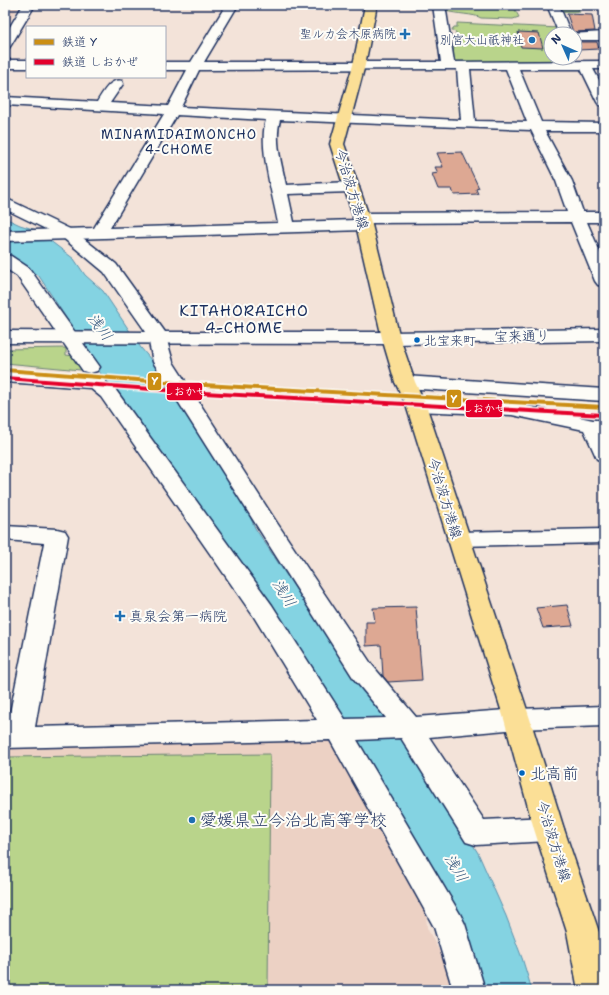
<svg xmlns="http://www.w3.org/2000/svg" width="609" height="995" font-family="'Shantell Sans','Klee One',sans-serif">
  <rect width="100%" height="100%" fill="#f3e3d9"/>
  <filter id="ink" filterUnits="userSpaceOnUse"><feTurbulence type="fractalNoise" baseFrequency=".025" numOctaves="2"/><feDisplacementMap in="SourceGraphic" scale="8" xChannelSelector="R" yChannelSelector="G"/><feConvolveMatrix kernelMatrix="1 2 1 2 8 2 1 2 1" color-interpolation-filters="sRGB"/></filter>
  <g filter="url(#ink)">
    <path fill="#ecd1c4" d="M5,7H19L5,28Z
      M334,741L425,896L427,928L451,973L453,990H5V744Z"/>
    <path fill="#b9d48b" stroke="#6a8274" d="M555,5H583L586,8H578L580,12H559Z
      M448,7L514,8L519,17L513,19L481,18C475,14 455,14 446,11Z
      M457,23L559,28L561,34H551V58H570L573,65L452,63L456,32L452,31L454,27H457Z
      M66,348V355L80,357L81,370L5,363V349Z
      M270,754L268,990H5V757Z"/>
    <path fill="#84d3e2" stroke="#5a91ad" d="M5,218L20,225L36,230L74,259L85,275L103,291L141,348L157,367L235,483L255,528L311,612L391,722L450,808L478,853L506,916L522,958L532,990H475L452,919L94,363L87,350L39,276L5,255Z"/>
    <path fill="#dda893" stroke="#1b2f5e" d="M567,14L592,15L595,31L573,32Z
      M518,32L539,33L543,48L521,47Z
      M575,42H597L599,49L578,50Z
      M462,152L479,188L476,189L478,194L454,195L452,189H438L432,174L438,173L435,167H443L437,153Z
      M567,605L573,626L543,628L536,608Z
      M416,607L422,680L388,682L383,676L381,645L366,646V622H375L373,608Z"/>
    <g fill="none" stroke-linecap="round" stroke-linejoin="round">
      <defs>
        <path id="street" d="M23,5H35L11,45L9,48L5,49V35Z
          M226,5H238L204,62H441L433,5H445L454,62L604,61V69H593L604,89V106L599,105L597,102L581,69H519L541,122L604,123V131H545L572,181L583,212H604V222H587L604,261V286L598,285L595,281L571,222L370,223L372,225L370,228L364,230L5,241V231L94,228L164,114L5,105V97L97,102C103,93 110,78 122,81L123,84L110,103L168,106L187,70H165V62H191ZM445,69H457L461,120L181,107L199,70ZM470,69H506L527,122L475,121ZM177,115L266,120C258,146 273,195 278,223L110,228ZM280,120L531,130L556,181L567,212L361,213L355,215L353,218L355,220L294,222L288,194L351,192L356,190L359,187L356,184L351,182L286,185C282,165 274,141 280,120Z
          M547,5H559L571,34L604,32V40H575V34H559Z
          M5,60H27V68H5Z
          M5,255L11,256L29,268L100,367L97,371L90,373L83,371L17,276L5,268Z
          M157,331L164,333L166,337L173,362L277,523L372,665L416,717L517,709L604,706V726L517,729L429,737L484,820L549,817L559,820L564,829L559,838L549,841L476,845L466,842L401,738L357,740L460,914L465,924L485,990H453L434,927L330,740L5,748V728H7L44,543L5,540V526L57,529L65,531L68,536L35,727L317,720L254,617L101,397L90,388L5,382V370L95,377L102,379L115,389L272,605L345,719L386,718L354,679L153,362L148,337L150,333Z
          M405,376L604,389V401L405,388L398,386L395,382L398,378Z
          M416,399L512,403L593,420H604V461L597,459L584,430L512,415L416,411L409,409L406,405L409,401Z
          M604,529V543L458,546L450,544L447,539L450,534L458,532Z"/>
        <path id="secondary" d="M5,198L74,231L116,264L165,332H391L604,329V341L391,344L5,343V331L146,332L104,272L62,237L5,209Z"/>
        <path id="primary" d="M365,5H377L365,65L344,144L372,225L400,338L415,382L426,405L530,719L564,829L599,932L604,958V990H578L567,932L534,829L504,719L406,405L395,382L382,338L356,225L330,144L353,65Z"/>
      </defs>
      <use href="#street" stroke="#1b2f5e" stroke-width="3"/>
      <use href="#secondary" stroke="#1b2f5e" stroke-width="3"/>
      <use href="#primary" stroke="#1b2f5e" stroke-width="3"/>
      <use href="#street" fill="#fdfcf7" fill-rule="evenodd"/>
      <use href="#secondary" fill="#fdfcf7" fill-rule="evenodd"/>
      <use href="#primary" fill="#fbdf96" fill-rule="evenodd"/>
      <defs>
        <path id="rail-1" d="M5,368L204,383L604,405V409L204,387L5,372Z"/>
        <path id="rail-2" d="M5,376L204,391L604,413V417L204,395L5,380Z"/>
      </defs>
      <use href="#rail-1" stroke="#fdfcf7" stroke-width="3"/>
      <use href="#rail-2" stroke="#fdfcf7" stroke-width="3"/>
      <use href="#rail-1" fill="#cb8e13" fill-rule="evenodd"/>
      <use href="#rail-2" fill="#e4002b" fill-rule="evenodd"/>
    </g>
  </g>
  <g fill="#1f6fb2" stroke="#fdfcf7" stroke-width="1.5">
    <path d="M403 28h4v4h4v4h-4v4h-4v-4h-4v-4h4z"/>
    <circle cx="532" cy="40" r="4"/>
    <path d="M118 610h4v4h4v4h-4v4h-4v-4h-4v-4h4z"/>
    <circle cx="192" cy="820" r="4"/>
  </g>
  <g fill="#0065bd" stroke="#fdfcf7" stroke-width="1.5">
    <circle cx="417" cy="340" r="3.5"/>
    <circle cx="522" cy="773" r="3.5"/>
  </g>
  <g text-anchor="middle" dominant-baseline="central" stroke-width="4" stroke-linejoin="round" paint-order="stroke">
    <g font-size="12" fill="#1b2f5e" stroke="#fdfcf7" text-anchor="end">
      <text x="396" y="34">聖ルカ会木原病院</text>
      <text x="524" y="40">別宮大山祇神社</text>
    </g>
    <g font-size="13" letter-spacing="1" fill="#1b2f5e" stroke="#fdfcf7">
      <text x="179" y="134">MINAMIDAIMONCHO<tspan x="179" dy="15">4-CHOME</tspan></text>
    </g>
    <g font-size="13" fill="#1b2f5e" stroke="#fdfcf7" text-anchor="start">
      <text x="424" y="340">北宝来町</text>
    </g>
    <g font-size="14" fill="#1b2f5e" stroke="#fdfcf7">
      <text transform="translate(352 189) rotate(73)">今治波方港線</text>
      <text transform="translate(522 336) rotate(-1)">宝来通り</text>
      <text transform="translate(445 498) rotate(73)">今治波方港線</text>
      <text transform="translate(554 841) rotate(73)">今治波方港線</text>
    </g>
    <g font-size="14" fill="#1b2f5e" stroke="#fdfcf7" text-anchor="start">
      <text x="129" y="616">真泉会第一病院</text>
    </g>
    <g font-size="15" letter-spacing="1" fill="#1b2f5e" stroke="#fdfcf7">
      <text x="244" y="311">KITAHORAICHO<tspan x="244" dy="17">4-CHOME</tspan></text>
    </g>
    <g font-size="15" font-style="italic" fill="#35587f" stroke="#fdfcf7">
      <text transform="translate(100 327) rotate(53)">浅川</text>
      <text transform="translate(284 593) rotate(57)">浅川</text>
      <text transform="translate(456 868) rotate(59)">浅川</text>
    </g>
    <g font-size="16" fill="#1b2f5e" stroke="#fdfcf7" text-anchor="start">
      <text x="530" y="773">北高前</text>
    </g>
    <g font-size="17" fill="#1b2f5e" stroke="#fdfcf7" text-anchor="start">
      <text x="200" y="820">愛媛県立今治北高等学校</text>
    </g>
  </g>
  <g stroke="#fdfcf7" stroke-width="1.5">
    <rect x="147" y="372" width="15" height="19" rx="4" fill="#cb8e13"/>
    <rect x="166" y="382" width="37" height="19" rx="4" fill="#e4002b"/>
    <rect x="446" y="389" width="16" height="19" rx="4" fill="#cb8e13"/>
    <rect x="465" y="399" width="38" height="19" rx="4" fill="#e4002b"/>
  </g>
  <g font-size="11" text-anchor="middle" font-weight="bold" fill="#fff">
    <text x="155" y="385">Y</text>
    <text x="185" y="395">しおかぜ</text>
    <text x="454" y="403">Y</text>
    <text x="484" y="412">しおかぜ</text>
  </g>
  <rect width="609" height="995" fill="none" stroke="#fdfcf7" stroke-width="20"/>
  <rect x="10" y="10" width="589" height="975" fill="none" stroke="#1b2f5e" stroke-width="1.5" filter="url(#ink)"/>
  <rect x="26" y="26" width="140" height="52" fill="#fdfcf7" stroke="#a3aaba"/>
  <rect x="34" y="39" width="20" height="6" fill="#cb8e13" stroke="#a3aaba"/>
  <text x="62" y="46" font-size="12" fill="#1b2f5e">鉄道 Y</text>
  <rect x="34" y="59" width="20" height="6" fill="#e4002b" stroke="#a3aaba"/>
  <text x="62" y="66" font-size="12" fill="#1b2f5e">鉄道 しおかぜ</text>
  <g transform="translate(563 46) rotate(315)"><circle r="19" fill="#fdfcf7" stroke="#a3aaba"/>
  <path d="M0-3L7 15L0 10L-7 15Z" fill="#1f6fb2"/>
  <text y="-6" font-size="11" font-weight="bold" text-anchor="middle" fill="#1b2f5e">N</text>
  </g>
</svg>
